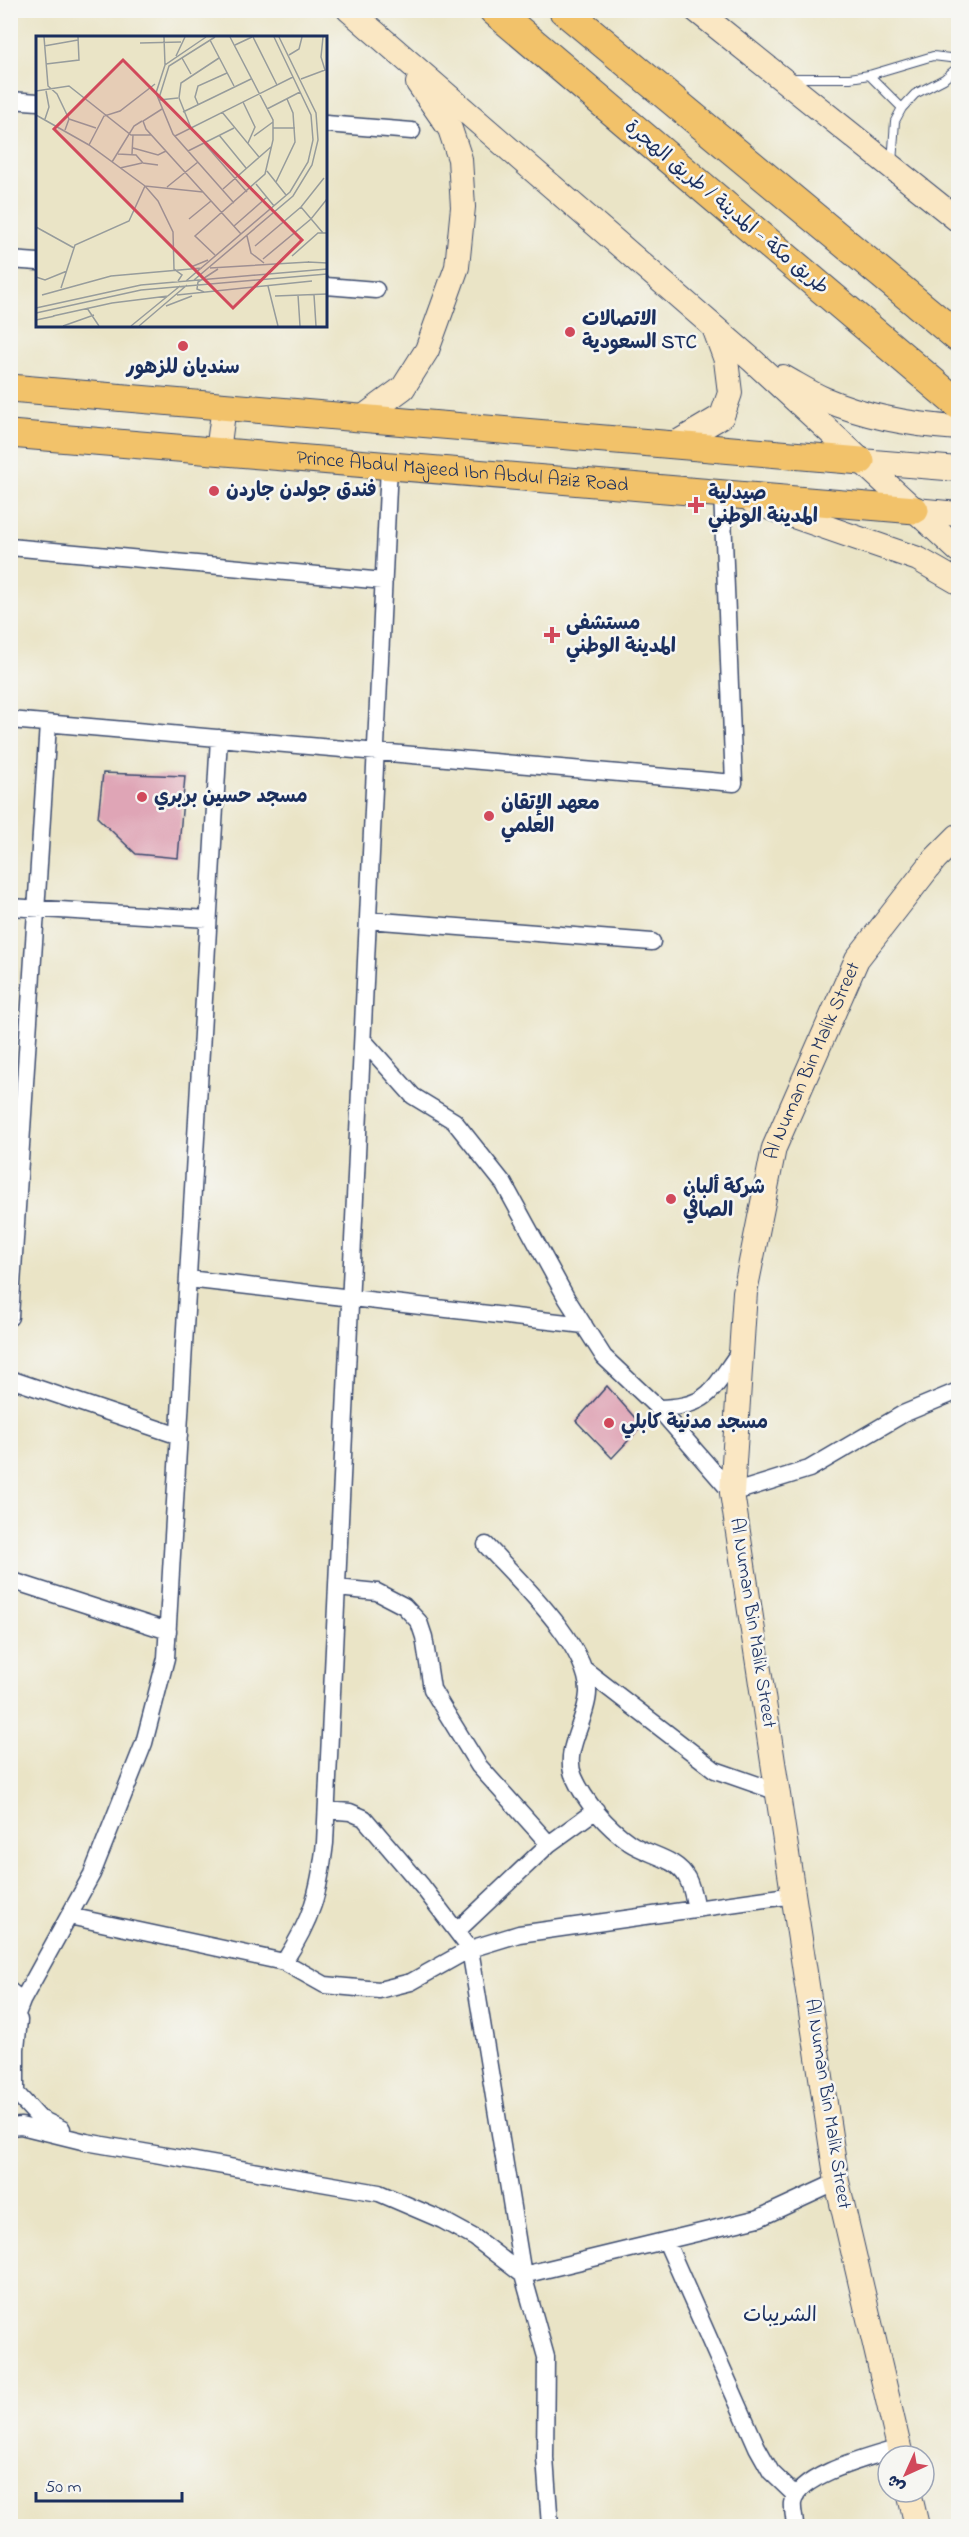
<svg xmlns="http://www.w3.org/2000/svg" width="969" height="2537" font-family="'Indie Flower','Playpen Sans Arabic',sans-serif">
  <rect width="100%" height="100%" fill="#f6f6f2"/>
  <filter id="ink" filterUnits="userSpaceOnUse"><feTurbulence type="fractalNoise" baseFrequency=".0167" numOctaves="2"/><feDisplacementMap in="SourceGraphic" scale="12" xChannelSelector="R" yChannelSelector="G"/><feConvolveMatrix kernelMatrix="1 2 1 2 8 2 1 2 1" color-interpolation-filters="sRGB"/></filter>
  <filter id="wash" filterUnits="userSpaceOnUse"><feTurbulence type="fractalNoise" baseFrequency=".008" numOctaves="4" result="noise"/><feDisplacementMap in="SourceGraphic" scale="24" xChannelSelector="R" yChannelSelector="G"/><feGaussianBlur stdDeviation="1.35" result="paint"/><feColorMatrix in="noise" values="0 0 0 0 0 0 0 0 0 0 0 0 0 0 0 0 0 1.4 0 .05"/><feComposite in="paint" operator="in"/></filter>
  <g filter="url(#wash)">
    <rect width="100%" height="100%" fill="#eae4c6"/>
    <g id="blocks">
      <path fill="#dfa5b6" d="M103,773L185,776L178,858L136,854L98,818Z
        M607,1386L642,1426L612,1458L576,1421Z"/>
    </g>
  </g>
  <g filter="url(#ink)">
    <use href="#blocks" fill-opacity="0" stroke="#3a4a6e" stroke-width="1.5"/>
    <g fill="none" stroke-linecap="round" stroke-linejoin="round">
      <defs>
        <path id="service" d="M869,75L902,108
          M788,78H850L869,75L933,56L958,59
          M892,163L895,121L902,108L915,94L944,79L958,67"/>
        <path id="minor" d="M10,100L38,102
          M326,124L412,131
          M10,260L38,262
          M326,286L376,290
          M10,547L384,581
          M10,720L734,783L722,492
          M10,907L208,919
          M368,920L652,942
          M363,1040L413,1096L454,1121L504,1184L567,1299L604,1357L658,1408L732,1493L809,1469L903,1414L958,1391
          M188,1279L584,1325
          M10,1317L48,724
          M10,1379L179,1436
          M658,1408C711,1407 712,1389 741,1350
          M486,1545C516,1578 590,1646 588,1693C587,1720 562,1751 574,1777C585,1802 607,1827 630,1843C648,1855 677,1858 687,1878C692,1887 694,1899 696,1909
          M10,1580L168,1631
          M337,1588L377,1592L404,1606L419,1622L424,1637L432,1689L442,1706L479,1766L549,1844
          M584,1669L715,1770L778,1792
          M327,1810L350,1812L364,1818L422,1886L470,1949L523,2275L546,2357L545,2458L550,2526
          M69,1916L284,1962C312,1919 319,1893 325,1843L389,466
          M457,1931L549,1844L596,1810
          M284,1962L325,1985L379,1990L411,1982L470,1949L519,1934L794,1895
          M10,1991L22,2001
          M19,2020L16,2049V2093L39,2118L62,2129
          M10,2032L22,2001L92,1874L144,1743L166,1658L219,738
          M10,2127L21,2126L86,2142L379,2193L442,2220L475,2238L523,2275L759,2218L837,2182
          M666,2241L757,2447L771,2472L796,2496
          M795,2526C795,2519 792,2510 793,2503C798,2474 874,2456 899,2448"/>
        <g id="secondary">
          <path d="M349,10L752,360L958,550"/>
          <path d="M696,10L958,220"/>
          <path d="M783,377C796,384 810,393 824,399C866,417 913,425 958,428"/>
          <path d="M362,418L403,388L427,350L457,267L463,207L460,159L450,129L418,83"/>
          <path d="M673,445L722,416L730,393L726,360L715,330"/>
          <path d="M218,451L224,406"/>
          <path d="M861,461L958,469"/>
          <path d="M753,502L918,559L958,582"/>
          <path d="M915,510L958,514"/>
          <path id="s1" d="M901,2456L837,2182L732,1493L745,1292L774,1148L857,959L935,859L958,836"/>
          <path d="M909,2492L917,2526"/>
        </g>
        <g id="primary">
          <path d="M10,388L861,461"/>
          <path id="s2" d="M10,434L915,510"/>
        </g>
        <path id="motorway" d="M494,10L958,404
          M564,10L958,337"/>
      </defs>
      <use href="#service" stroke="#3a4a6e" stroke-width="10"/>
      <use href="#minor" stroke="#3a4a6e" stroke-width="19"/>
      <use href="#secondary" stroke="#3a4a6e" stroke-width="26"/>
      <use href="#primary" stroke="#3a4a6e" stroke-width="29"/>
      <use href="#motorway" stroke="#3a4a6e" stroke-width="32"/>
      <use href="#service" stroke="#fff" stroke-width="8"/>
      <use href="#minor" stroke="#fff" stroke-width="16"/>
      <use href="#secondary" stroke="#fae7c3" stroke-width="24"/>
      <use href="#primary" stroke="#f2c26a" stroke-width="27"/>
      <use href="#motorway" stroke="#f2c26a" stroke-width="30"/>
    </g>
  </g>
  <g fill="#d1495b" stroke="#f6f6f2" stroke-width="2">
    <circle cx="570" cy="332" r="6"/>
    <circle cx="183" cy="346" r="6"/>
    <circle cx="214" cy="491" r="6"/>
    <path d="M693 496h6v6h6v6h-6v6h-6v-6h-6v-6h6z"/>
    <path d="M549 626h6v6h6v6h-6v6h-6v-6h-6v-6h6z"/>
    <circle cx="142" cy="797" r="6"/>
    <circle cx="489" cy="816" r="6"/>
    <circle cx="671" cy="1199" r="6"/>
    <circle cx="609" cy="1423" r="6"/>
  </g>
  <g text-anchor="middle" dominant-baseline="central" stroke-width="5" stroke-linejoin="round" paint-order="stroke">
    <g font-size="20" fill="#1b2f5e" stroke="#f6f6f2">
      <text transform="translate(726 208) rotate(40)">طريق مكة - المدينة / طريق الهجرة</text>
      <text stroke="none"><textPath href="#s2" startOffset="454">Prince Abdul Majeed Ibn Abdul Aziz Road</textPath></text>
      <text stroke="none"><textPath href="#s1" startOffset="1422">Al Numan Bin Malik Street</textPath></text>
      <text transform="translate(752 1623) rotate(81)">Al Numan Bin Malik Street</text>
      <text transform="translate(827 2104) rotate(81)">Al Numan Bin Malik Street</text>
    </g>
    <g font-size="20" font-weight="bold" fill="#1b2f5e" stroke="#f6f6f2" text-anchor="start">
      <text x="582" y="320">الاتصالات<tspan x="582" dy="23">السعودية STC</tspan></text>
      <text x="183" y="368" text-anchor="middle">سنديان للزهور</text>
      <text x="226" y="491">فندق جولدن جاردن</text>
      <text x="708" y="494">صيدلية<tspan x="708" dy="23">المدينة الوطني</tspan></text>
      <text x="566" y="624">مستشفى<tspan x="566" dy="23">المدينة الوطني</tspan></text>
      <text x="154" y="797">مسجد حسين بربري</text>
      <text x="501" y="804">معهد الإتقان<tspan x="501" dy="23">العلمي</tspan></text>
      <text x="683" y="1188">شركة ألبان<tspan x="683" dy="23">الصافي</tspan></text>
      <text x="621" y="1423">مسجد مدنية كابلي</text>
    </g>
    <g font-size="21" fill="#1b2f5e" stroke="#f6f6f2">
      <text x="780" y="2316">الشريبات</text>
    </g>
  </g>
  <g transform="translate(36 36)">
    <rect width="291" height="291" fill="#eae4c6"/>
    <path fill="none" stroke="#979c9c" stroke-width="1.5" d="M8,1L12,50L21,58L33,83L29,94M128,1L129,29M170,1L129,29L120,57L137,98L198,167M217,1L241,49M174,4L198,50M104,7L145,6M199,9L216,1M8,10L42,4M253,19L263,13L266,1M140,20L149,1M146,22L155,38M10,28L43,24L42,1M265,43L289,34L285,21L287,1M0,55L33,50L95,99H115M123,62L133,30L179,1M123,64L142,62M207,66L219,91L212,107M162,68L159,61L162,50L191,37M126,73L107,85L110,93L205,198M231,73L264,56M147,76L215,43M186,76L223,121M0,79L53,109L109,150L122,165L137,196L138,233L146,239L142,245M9,83L13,71L10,55M33,83L60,92M155,92L143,62L145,47L183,22M237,92H259M183,99L210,132M139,100L257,41M218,100L237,86M168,107L211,156M53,109L68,80L84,75L119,48M97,112L122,119L130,115M152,115L198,92M82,118L100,119L107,127L122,129M96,118L97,99M76,126L98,90L106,85M84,132L106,127M231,135L250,159M240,146L259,106L257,77L251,63M220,148L238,170M131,151L162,126M187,153L236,110M265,171L287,197M153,183L175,165M198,190L231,161M0,191L38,212M211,200L215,217L228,227M219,210L265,171L288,142M179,219L159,200L229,138L237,104V84L194,1M256,220L282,197H291M227,223L275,183L291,163M272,226L291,227M155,231L172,224M174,232L273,226M0,241L9,244L31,235M158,244L257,160L276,129L282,104L280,77L243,1M150,245L254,156L272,126L277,104L275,79L238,1M232,250L242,290M25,252L39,209L93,185L109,150L167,156M168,256L161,253L162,246L182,233M6,259L75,240L166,232M141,259L276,245M262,259L264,290M278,259L280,290M239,260L291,258M130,270L156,260M0,272L105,249L291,233M51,272L63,290M0,277L105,254L291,238M17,280L76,267L132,260M0,284L19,280M27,290L58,279M95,290L144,250M103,290L151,249"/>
    <path fill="#d1495b" fill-opacity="0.15" stroke="#d1495b" stroke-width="3" d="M87,24L266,204L197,272L18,93Z"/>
    <rect width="291" height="291" fill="none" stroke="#1b2f5e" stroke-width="3"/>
  </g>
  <rect width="969" height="2537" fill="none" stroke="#f6f6f2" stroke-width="36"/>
  <g transform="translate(906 2474) rotate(225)"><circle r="28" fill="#f6f6f2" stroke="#9ea6b7" stroke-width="1.5"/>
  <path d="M0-4.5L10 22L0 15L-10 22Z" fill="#d1495b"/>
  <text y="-9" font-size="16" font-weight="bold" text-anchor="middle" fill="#1b2f5e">ش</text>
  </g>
  <path d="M36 2492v9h146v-9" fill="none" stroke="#1b2f5e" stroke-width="3"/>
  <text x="45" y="2492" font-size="18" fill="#1b2f5e" stroke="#f6f6f2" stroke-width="4.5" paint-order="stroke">50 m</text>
</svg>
